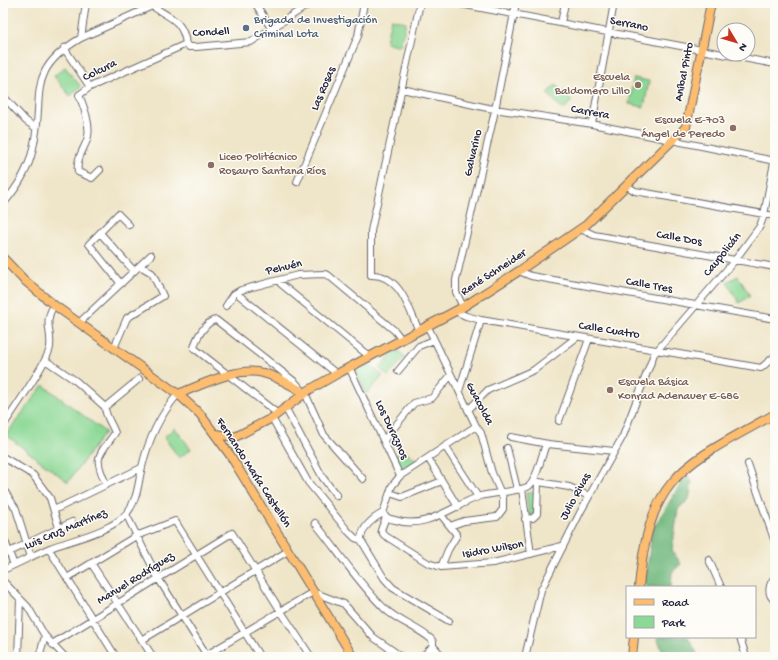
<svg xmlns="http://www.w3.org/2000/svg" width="778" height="660" font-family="'Gochi Hand',sans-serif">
  <rect width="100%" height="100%" fill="#fdfcf7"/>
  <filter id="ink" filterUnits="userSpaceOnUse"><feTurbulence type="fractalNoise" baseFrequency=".025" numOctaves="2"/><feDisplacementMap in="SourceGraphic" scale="8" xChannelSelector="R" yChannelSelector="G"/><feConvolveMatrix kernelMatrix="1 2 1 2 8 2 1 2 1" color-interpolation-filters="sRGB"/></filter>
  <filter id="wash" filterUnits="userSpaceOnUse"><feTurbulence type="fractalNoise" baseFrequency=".012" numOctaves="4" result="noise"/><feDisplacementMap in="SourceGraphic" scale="16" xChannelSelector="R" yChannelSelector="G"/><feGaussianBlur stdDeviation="0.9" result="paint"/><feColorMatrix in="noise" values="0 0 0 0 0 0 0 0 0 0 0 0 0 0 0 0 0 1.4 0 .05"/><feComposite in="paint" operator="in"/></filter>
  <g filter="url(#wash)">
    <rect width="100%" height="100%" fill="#efe5c8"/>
    <path fill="#8cd895" stroke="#577d68" d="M391,19L406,22L400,46L386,42Z
      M65,67L81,87L70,96L54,76Z
      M634,78L649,81L644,107L629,104Z
      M556,85L572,101L563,110L547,93Z
      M738,276L750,296L739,303L727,282Z
      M396,349L405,357L388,376L379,368Z
      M366,362L383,376L366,394L355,369Z
      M43,385L105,432L68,482L6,435Z
      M175,428L191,449L179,458L164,437Z
      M404,450L418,461L403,470L395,456Z
      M526,493H536L535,515H529Z"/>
    <path fill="#71b87e" stroke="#4a6d5c" d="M686,475L692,482L689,499L678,509L672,550L681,564L672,572L671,587H645L652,531Z
      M657,637H688L699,657H665Z"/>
  </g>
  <g filter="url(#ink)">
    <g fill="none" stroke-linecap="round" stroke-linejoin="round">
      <defs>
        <path id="minor" d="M255,3L271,28
          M455,3L775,64
          M561,23L565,3
          M81,38L152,6C170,18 183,20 186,44
          M186,44L189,47H196L251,42L311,3
          M64,48L90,87
          M402,89L488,108L592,124L775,161
          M3,96L26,121L36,128
          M592,124L614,3
          M100,170L92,178L78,172C76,159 83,151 87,140C92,127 84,107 79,95L90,87L186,44
          M297,182L358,36L364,3
          M627,186L635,191L775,216
          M3,204C17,188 29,169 33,148C46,96 23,72 81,38L86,3
          M581,229L594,235L775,267
          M101,234L134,271
          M519,271L531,276L775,319
          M121,284L89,244L118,214L129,225
          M281,284L370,357
          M240,296L337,374
          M226,306L234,294L241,290L298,275L324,274L328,275L395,331L402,340
          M463,307L456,292V280L494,115L516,3
          M455,311L466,316L481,320L761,368L775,356
          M79,323L151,255
          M428,327L476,426L481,433L492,473L503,498V509L497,517L464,521L450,526
          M419,331C409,309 400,274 371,275V231L420,3
          M114,348L127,318L163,296L152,273L140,266
          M45,360L76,381L105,407
          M349,367L400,476
          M398,371L419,346L434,340
          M459,391L481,320
          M286,409L323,478L337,496
          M468,410L488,390L534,370L577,337
          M278,414L194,348C196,338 206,321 216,320L295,382L305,393L324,435L363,479
          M272,418L308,482L347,530L355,538L361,540
          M559,421L589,339
          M3,426C12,412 49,360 50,347C52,329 43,324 54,305
          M511,437L548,444L614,451
          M384,440L414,403L432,398L451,375
          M445,446L478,497
          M507,448L517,489
          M3,457L33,475L50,498L59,528
          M428,458L458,507
          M748,464L775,542
          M533,481L569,487L589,496
          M106,484C93,456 98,457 115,433C112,424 105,416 105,407L139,379
          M3,489L16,509L31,557
          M522,489L531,554
          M390,493L402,497L442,481
          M54,510L141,468
          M383,513C385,518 390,519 395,520C426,531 454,504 481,496C492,493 522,491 529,486C536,481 542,455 545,447L548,444
          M383,513L392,486L400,476L476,426
          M126,514L158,578L208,657
          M386,517L381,530L384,535L428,563L441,567L493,563L562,546
          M525,519L533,518L537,514L538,482
          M315,523C338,551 358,583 385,609C398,621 417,627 431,639L433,642V646L443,657
          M3,536L14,565
          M361,540L384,578L393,588L449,621
          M361,540C361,528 373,518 383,513
          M49,549L116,657
          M3,555L72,522
          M709,560L721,587
          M91,563L153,657
          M441,567L448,550L457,535L441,515
          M3,570C19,563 34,555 50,548C71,540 113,531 127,513C138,499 138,483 142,467C148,441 160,415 178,394
          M775,577C769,584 766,594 775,601
          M67,578L136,536L175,521L260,657
          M3,581L28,607L45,636L65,657
          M774,627L775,629
          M740,637L746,657
          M142,640L288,551
          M52,644L232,533L280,610L311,657
          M18,657L20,599
          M39,657L45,636
          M203,657L313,592L344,604L373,637L402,657
          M422,657L433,646
          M525,657L541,590L582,509L623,436L654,354L735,260L760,226L764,215L775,157"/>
        <path id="major" d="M3,258L24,280L54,305L178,394L200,414L230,455L353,657
          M178,394C202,385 237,366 263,373C277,376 292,386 305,393
          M216,434L235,437L272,418L309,390L337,374L463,307L519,271L586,225L686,127L711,3
          M639,587C649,474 684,465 775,414
          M632,657L634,637"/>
      </defs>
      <use href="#minor" stroke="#6a666c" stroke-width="8"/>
      <use href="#major" stroke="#6a666c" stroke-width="10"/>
      <use href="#minor" stroke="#fff" stroke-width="6"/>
      <use href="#major" stroke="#fcbd6f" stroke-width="8"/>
    </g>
  </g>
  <circle fill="#5c6f8a" stroke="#fdfcf7" stroke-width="1.5" cx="246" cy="28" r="4"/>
  <g fill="#8d6e63" stroke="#fdfcf7" stroke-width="1.5">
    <circle cx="638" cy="85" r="4"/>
    <circle cx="733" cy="128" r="4"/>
    <circle cx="211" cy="165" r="4"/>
    <circle cx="610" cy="390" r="4"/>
  </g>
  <g text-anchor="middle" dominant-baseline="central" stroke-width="3" stroke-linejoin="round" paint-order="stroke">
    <g font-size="12" fill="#4e5e75" stroke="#fdfcf7" text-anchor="start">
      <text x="254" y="21">Brigada de Investigación<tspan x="254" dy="14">Criminal Lota</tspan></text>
    </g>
    <g font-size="12" fill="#22223b" stroke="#fdfcf7">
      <text transform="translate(629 25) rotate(11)">Serrano</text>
      <text transform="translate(211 33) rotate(-3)">Condell</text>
      <text transform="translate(100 71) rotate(-26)">Colcura</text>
      <text transform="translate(685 72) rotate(-79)">Aníbal Pinto</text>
      <text transform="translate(324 89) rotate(-67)">Las Rosas</text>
      <text transform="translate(590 113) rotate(10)">Carrera</text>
      <text transform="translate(474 153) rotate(-77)">Galvarino</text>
      <text transform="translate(679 239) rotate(10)">Calle Dos</text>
      <text transform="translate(723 255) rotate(-51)">Caupolicán</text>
      <text transform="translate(284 268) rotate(-13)">Pehuén</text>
      <text transform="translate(494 273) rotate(-33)">René Schneider</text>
      <text transform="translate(649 286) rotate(10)">Calle Tres</text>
      <text transform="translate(609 331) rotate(9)">Calle Cuatro</text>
      <text transform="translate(479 404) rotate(62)">Guacolda</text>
      <text transform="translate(391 430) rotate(65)">Los Duraznos</text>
      <text transform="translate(253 473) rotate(57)">Fernando María Castellón</text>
      <text transform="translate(576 497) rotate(-61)">Julio Rivas</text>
      <text transform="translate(66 530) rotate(-23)">Luis Cruz Martínez</text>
      <text transform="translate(493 550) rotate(-10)">Isidro Wilson</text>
      <text transform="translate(136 579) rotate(-32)">Manuel Rodríguez</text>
    </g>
    <g font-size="12" fill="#785e54" stroke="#fdfcf7" text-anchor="end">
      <text x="630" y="78">Escuela<tspan x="630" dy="14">Baldomero Lillo</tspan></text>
      <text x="725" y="121">Escuela E-703<tspan x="725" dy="14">Ángel de Peredo</tspan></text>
      <text x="219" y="158" text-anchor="start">Liceo Politécnico<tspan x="219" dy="14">Rosauro Santana Ríos</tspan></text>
      <text x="618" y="383" text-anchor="start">Escuela Básica<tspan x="618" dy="14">Konrad Adenauer E-686</tspan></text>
    </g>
  </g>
  <rect width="778" height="660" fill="none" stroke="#fdfcf7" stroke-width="16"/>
  <rect x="626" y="586" width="130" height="52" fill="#fdfcf7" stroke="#a5a5ac"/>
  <rect x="634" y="599" width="20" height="6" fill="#fcbd6f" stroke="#a5a5ac"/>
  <text x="662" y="606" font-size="12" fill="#22223b">Road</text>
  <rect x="634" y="616" width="20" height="12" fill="#8cd895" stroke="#a5a5ac"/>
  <text x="662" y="626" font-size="12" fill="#22223b">Park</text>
  <g transform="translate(736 42) rotate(128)"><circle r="19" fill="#fdfcf7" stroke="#a5a5ac"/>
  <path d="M0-3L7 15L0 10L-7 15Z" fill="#c8321e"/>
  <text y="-6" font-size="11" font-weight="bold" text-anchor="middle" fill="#22223b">N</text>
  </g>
</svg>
